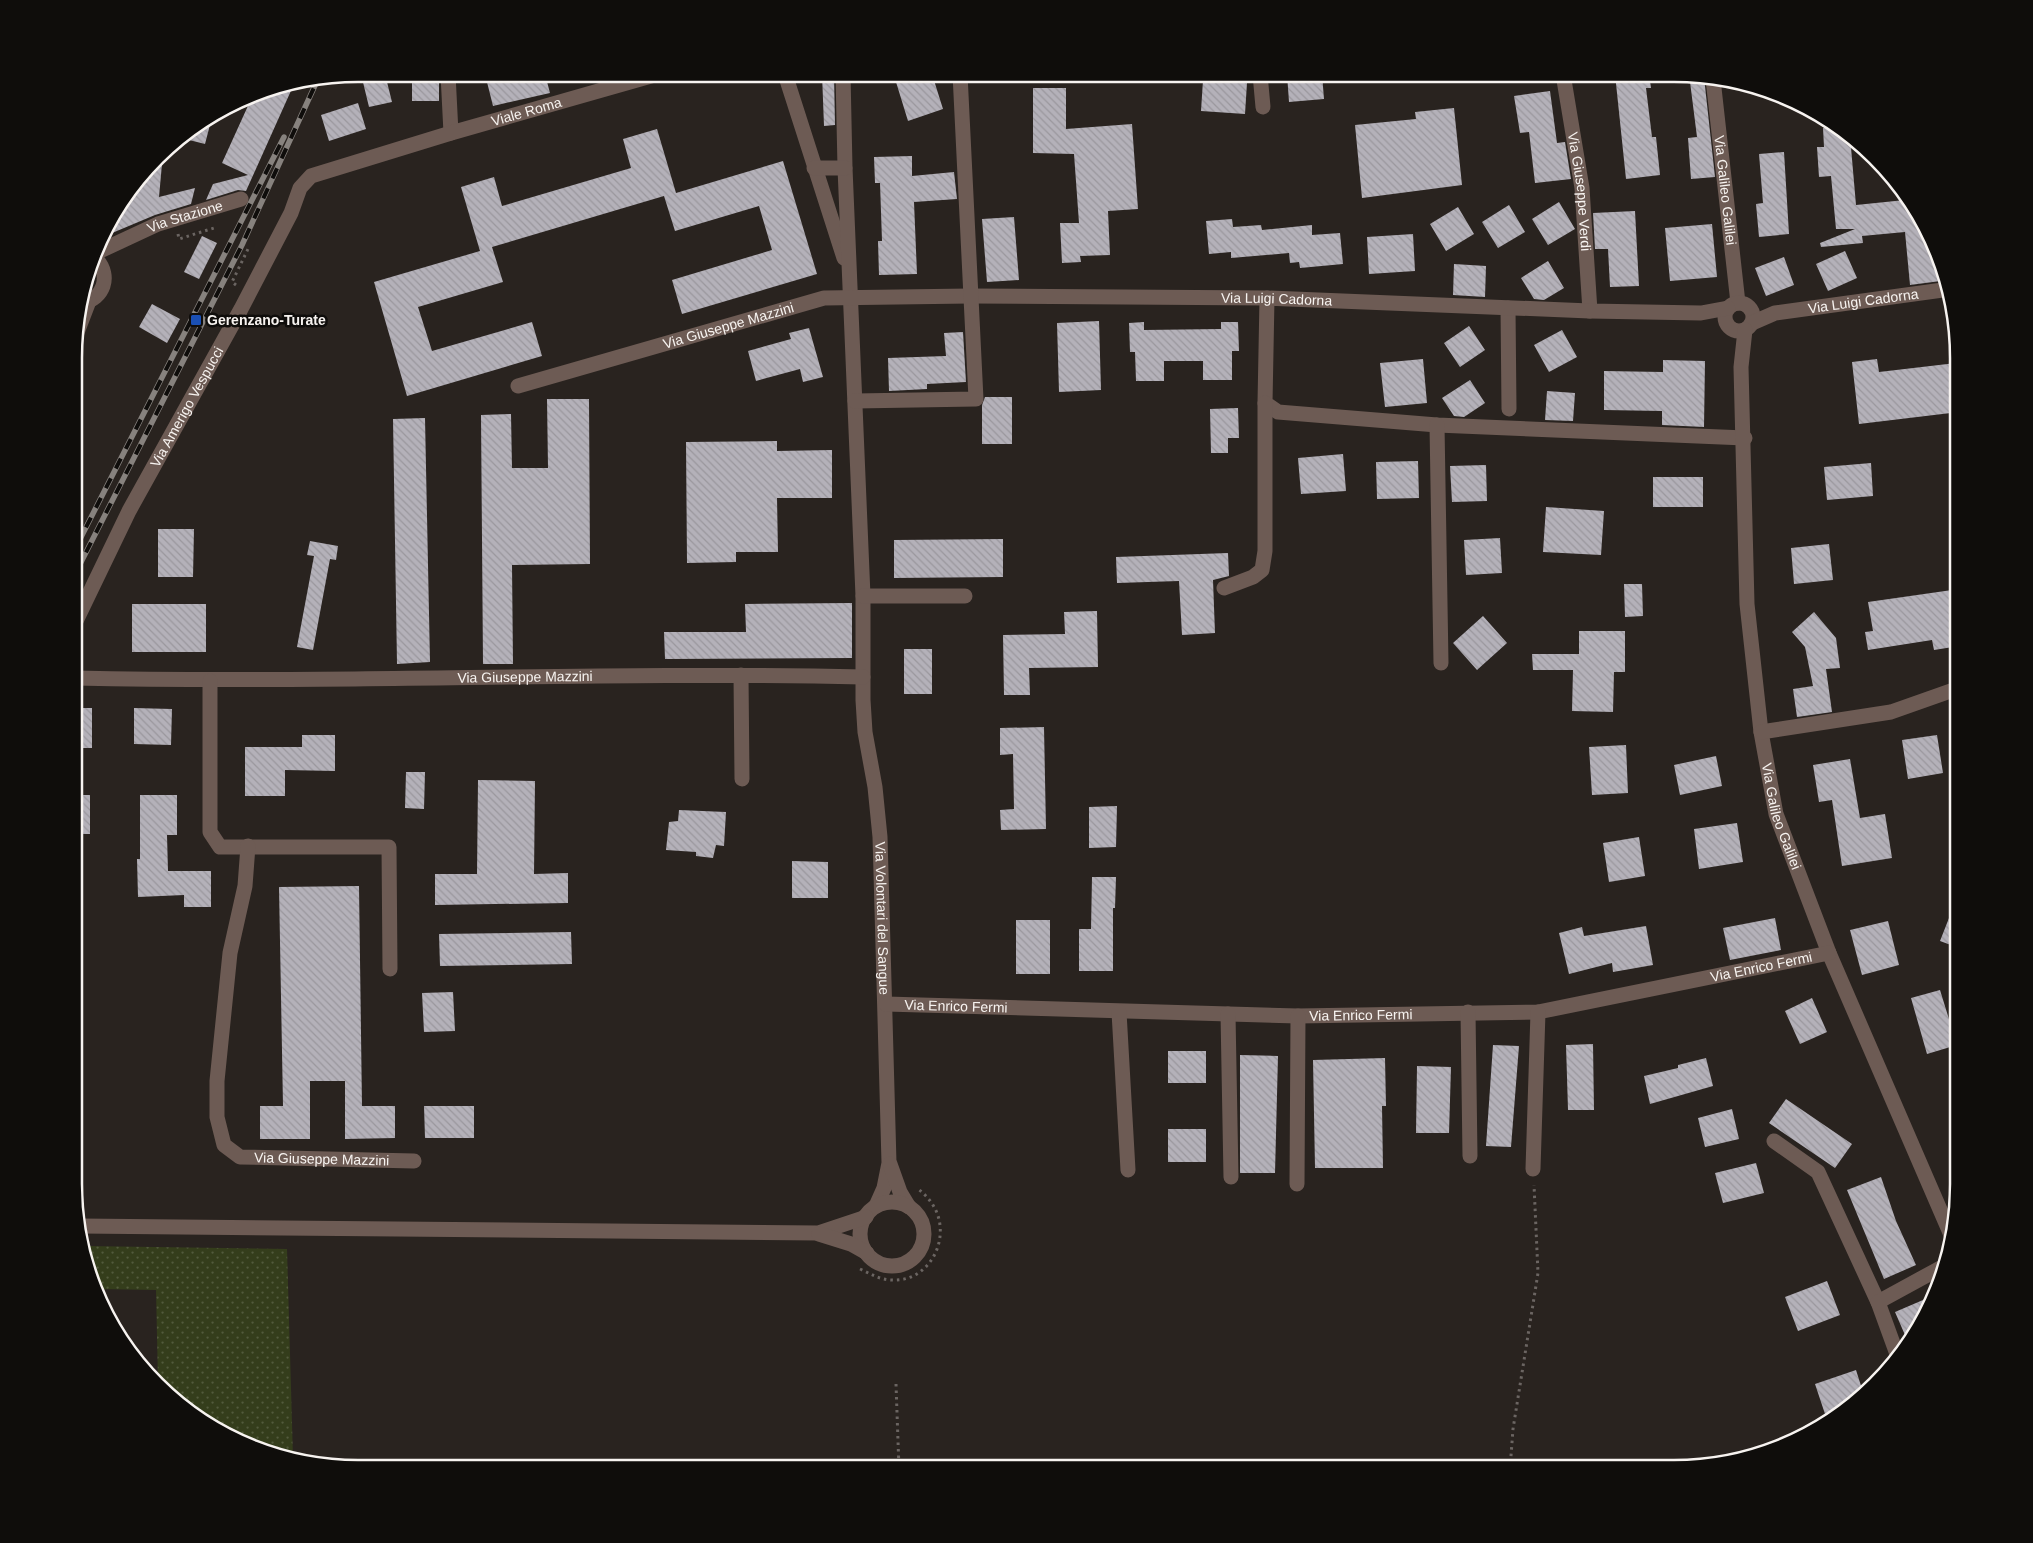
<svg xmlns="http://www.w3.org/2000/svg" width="2033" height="1543" font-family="Helvetica,sans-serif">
  <defs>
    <pattern id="grass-dots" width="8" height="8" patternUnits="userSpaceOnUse" patternTransform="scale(1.25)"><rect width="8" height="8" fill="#343d1b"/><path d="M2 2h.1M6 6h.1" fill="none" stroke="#525a3c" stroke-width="1.8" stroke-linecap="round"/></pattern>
    <pattern id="building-back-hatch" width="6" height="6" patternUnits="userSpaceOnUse" patternTransform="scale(1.25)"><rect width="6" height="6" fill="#b4b1b9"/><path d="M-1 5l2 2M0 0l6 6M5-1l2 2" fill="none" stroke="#9a979d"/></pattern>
  </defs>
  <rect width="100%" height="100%" fill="#29231f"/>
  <path fill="url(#grass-dots)" d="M86,1246L287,1249L293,1458L250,1448L171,1399L158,1382L156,1290L97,1289Z"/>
  <path fill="url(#building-back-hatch)" d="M361,74H385L392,102L369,107Z
    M412,74H439V101H412Z
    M506,74H545L550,93L493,106L486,78Z
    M822,74H834L835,125L824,126Z
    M906,74H932L943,109L908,121L896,82L907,79Z
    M1287,74H1322L1324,99L1289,102Z
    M1615,74H1649L1651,88H1646L1652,137H1656L1660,175L1626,179Z
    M1689,74L1704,77L1715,177L1691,179L1688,138L1697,137Z
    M1203,80L1247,83L1245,114L1201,111Z
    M294,84L246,191L238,190L206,200L213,184L248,175L222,163L252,97L266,89Z
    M1033,88H1066V129L1132,124L1138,209L1108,211L1110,255L1080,256L1081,262L1062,263L1060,223H1079L1074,154L1033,153Z
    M1550,91L1557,143L1565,142L1571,179L1535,183L1529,132L1520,133L1514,96Z
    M358,103L366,129L329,141L321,115Z
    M1454,108L1462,185L1362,198L1355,125L1416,119L1415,112Z
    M211,121L205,144L181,138L195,130Z
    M1834,127L1850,136L1856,205L1905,200L1930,233L1934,261L1940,260L1948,280L1910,285L1905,232L1862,236L1863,243L1821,247L1820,243L1855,229H1836L1831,176L1819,177L1817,147H1824L1823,128Z
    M657,129L676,193L783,161L817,274L682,314L672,280L772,250L759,206L675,231L664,196L492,247L503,282L418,307L432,351L532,322L542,356L407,396L374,282L480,251L461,187L494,177L502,206L631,168L623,139Z
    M1784,152L1789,234L1759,237L1756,204L1763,203L1759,154Z
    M163,153L159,197L195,188L191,204L155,215L105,236L112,216Z
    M912,156V176L954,172L957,199L914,202L917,274L879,275L878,241H882L880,183H875L874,157Z
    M1559,202L1575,229L1548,245L1532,219Z
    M1509,205L1525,232L1498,248L1482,222Z
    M1458,207L1474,234L1446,251L1430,224Z
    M1635,211L1639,286L1610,287L1608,249H1595L1593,213Z
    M1014,217L1019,280L987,282L982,219Z
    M1232,219L1233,227L1261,225L1262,230L1312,225V235L1340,233L1343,264L1300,268L1299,262L1290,263L1289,253L1231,258V252L1209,254L1206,221Z
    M1712,224L1717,277L1670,281L1665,228Z
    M1413,234L1415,271L1369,274L1367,237Z
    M202,236L217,243L199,279L184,272Z
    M1845,251L1857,278L1828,291L1816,264Z
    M1784,257L1794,285L1766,296L1755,268Z
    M1548,261L1564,288L1544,300L1534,299L1521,278Z
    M1454,264L1486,266L1485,297L1453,295Z
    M152,304L180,319L167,343L139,327Z
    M1099,321L1101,390L1059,392L1057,323Z
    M1144,322V330L1221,329V322H1238L1239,351H1232V380H1203V361H1164V381H1136L1135,352H1130L1129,323Z
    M1469,326L1485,350L1460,367L1444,343Z
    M809,328L823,377L803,382L800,369L756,381L748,351L791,339L789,333Z
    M1562,330L1577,357L1549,372L1534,345Z
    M963,332L966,382L927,384V389L889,391L888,358L946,356L944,333Z
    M1423,359L1427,403L1385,407L1380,363Z
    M1877,359L1879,372L1956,363L1959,412L1859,424L1852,362Z
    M1663,360L1705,361L1704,427L1662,425V411L1604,410V371L1663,372Z
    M1470,380L1485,403L1464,417L1454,416L1442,398Z
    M1547,391L1575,393L1573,421L1545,420Z
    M985,397H1012V444H982V405Z
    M547,399H589L590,564L512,565L513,664H483L481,415L511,414L512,468H548Z
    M1238,408L1239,438H1228V453H1211L1210,409Z
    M425,418L430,662L397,664L393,419Z
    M777,441V451L832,450V498H777L778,552H736V562L687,563L686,442Z
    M1343,454L1346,491L1301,494L1298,458Z
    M1418,461L1419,498L1377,499L1376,462Z
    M1871,463L1873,496L1827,500L1824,467Z
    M1486,465L1487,501L1452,502L1450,466Z
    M1653,477H1703V507H1653Z
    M1546,507L1604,511L1601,555L1543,552Z
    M158,529H194L193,577H158Z
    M1500,538L1502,573L1466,575L1464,540Z
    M1003,539V577L894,578V540Z
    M310,541L338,546L336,560L330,559L313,650L297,647L314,556L307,555Z
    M1829,544L1833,580L1794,584L1791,548Z
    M1228,553L1229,576L1213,580L1215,633L1182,635L1179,581L1117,583L1116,557Z
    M1624,584H1642L1643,616L1625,617Z
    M1959,589V646L1934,650L1932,640L1868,650L1865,632L1873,631L1868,602Z
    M852,603V658L665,659L664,632H746L745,604Z
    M132,604H206V652H132Z
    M1097,611L1098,667L1029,668L1030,695H1004L1003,635L1065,634L1064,612Z
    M1814,612L1836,638L1840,668L1826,669L1832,712L1797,717L1793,689L1813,686L1805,647L1792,632Z
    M1483,616L1507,643L1477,670L1453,643Z
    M1579,631H1625V672H1614L1613,712L1572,711L1573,670H1533L1532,654H1579Z
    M904,649H932V694H904Z
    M75,708H92V748H75Z
    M134,708L172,709L171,745L134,744Z
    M1044,727L1046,829L1001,830L1000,810L1014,809L1013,754L1000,755V728Z
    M302,735H335V771L285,770V796H245V747H302Z
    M1937,735L1943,773L1908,779L1902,740Z
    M1626,745L1628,793L1592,795L1589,747Z
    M1716,756L1722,786L1680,795L1674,765Z
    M1850,759L1860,818L1885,814L1892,858L1842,866L1832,800L1819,802L1813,765Z
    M406,772H425L424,809L405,808Z
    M478,780L535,781L534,874L568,873V903L435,905V874H477Z
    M75,795H90V834H75Z
    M140,795H177V835H167L168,871H211V907H184V895L138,897L137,859H140Z
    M1117,806L1116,847L1089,848V807Z
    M679,810L726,812L724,846L716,845L713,858L696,856V852L666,850L669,822L678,821Z
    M1737,823L1743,862L1699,869L1694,829Z
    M1639,837L1645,876L1609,882L1603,843Z
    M792,861L828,862V898H792Z
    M1092,877H1116L1115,908H1113V971H1079V929H1091Z
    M359,886L362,1106H395V1138L345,1139V1081H310V1139H260V1106H283L279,887Z
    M1958,895L1959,896V948L1940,941Z
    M1775,918L1781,950L1730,960L1723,928Z
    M1016,920H1050V974H1016Z
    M1888,921L1899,965L1862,975L1850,930Z
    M1646,926L1653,965L1613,972L1612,963L1569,974L1559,933L1582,927L1584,936Z
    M571,932L572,964L440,966L439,934Z
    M1940,990L1957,1045L1927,1054L1911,998Z
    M453,992L455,1031L424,1032L422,993Z
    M1812,998L1827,1032L1800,1044L1785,1011Z
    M1593,1044L1594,1110H1568L1566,1045Z
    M1493,1045L1519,1046L1511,1147L1486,1146Z
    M1168,1051H1206V1083H1168Z
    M1240,1055L1278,1056L1275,1173H1240Z
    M1385,1058L1386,1106H1382L1383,1168H1315L1313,1060Z
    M1706,1058L1713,1086L1650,1104L1644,1076L1678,1068V1065Z
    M1417,1066L1451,1067L1449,1133H1416Z
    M1786,1099L1852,1144L1835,1168L1769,1123Z
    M424,1106H474V1138H425Z
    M1732,1109L1739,1139L1705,1147L1698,1118Z
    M1168,1129H1206V1162H1168Z
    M1756,1163L1764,1193L1723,1203L1715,1173Z
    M1881,1177L1896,1221L1916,1265L1884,1279L1847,1190Z
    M1827,1281L1840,1315L1798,1331L1785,1297Z
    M1937,1294L1932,1303L1908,1342L1895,1312Z
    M1856,1370L1863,1392L1827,1420L1815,1384Z"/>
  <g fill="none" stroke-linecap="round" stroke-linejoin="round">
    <path stroke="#6b6562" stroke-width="3" stroke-dasharray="2.5 4" stroke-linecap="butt" d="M178,234L179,239L214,228
      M236,285L232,282L249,247
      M860,1269C871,1274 880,1280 892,1280C927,1282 949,1244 937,1213C933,1203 926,1195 918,1189
      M896,1384L899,1469
      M1510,1469L1513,1429L1538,1273L1534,1185"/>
    <g stroke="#6d5b54" stroke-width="15">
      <path d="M448,74L451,133"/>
      <path d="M785,74L844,258"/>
      <path id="s1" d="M843,74L845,168L863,596V700L865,732L875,787L880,837L889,1163L884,1188L876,1206"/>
      <path d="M1260,74L1263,107"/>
      <path id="s2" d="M1563,74L1582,188L1590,311"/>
      <path id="s3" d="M1713,79L1738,303"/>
      <path d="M814,168H845"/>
      <path id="s4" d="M100,251L158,224L241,199"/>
      <path d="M1267,298L1265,403L1278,412L1437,425L1745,438"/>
      <circle cx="1739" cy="317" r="14"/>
      <path d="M82,303C104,299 111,276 97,260"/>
      <path d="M1508,308L1509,409"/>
      <path id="s5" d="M1752,323L1775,313L1950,289"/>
      <path id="s6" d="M1745,330L1741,367L1747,604L1761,732L1776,814L1829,953L1951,1235"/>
      <path d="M76,335L89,301"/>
      <path id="s7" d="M518,386L824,298L970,296L1267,298L1590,311L1701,313L1728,308"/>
      <path d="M855,401L976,399L960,74"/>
      <path d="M1437,425L1441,663"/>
      <path d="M1224,588L1253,577L1262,570L1265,551V403"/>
      <path d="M863,596H965"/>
      <path id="s8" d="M76,621L129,511L241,309L291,213L300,188L311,176L451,133L658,74"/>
      <path d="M741,675L742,779"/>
      <path id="s9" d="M75,678C338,684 601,671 863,677"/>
      <path d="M210,681V832L220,847H389L390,969"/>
      <path d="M1761,732L1891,712L1959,688"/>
      <path id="s10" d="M248,846L245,886L230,953L217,1081V1117L224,1145L240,1157L414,1161"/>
      <path id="s11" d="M886,1004L1298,1016L1538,1012L1829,953"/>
      <path d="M1119,1012L1128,1170"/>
      <path d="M1468,1012L1470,1156"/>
      <path d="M1228,1014L1231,1177"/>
      <path d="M1774,1141L1818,1172L1878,1302"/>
      <path d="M890,1164L900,1192L909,1207"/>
      <path d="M1533,1169L1538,1012"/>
      <path d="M1297,1184L1298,1016"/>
      <circle cx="892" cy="1234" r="32"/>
      <path d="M80,1226L818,1233L866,1217"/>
      <path d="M819,1234L851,1244L867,1253"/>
      <path d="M1898,1357L1878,1302L1944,1266"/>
    </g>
    <defs>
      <path id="rail" d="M76,547L284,137
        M76,572L242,245L317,81"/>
    </defs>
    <use href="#rail" stroke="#87827e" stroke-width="5.5"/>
    <use href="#rail" stroke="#0f0d0b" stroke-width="4" stroke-dasharray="11" stroke-linecap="butt"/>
  </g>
  <rect fill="#1a4fb4" stroke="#0f0d0b" stroke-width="2" x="190" y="314" width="12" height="12" rx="2.5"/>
  <g text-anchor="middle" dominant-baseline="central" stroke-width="5" stroke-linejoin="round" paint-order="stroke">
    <g font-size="14" fill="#f7f3f0" stroke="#0f0d0b">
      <text stroke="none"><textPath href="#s8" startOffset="729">Viale Roma</textPath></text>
      <text stroke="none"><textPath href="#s3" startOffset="112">Via Galileo Galilei</textPath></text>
      <text stroke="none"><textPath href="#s2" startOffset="119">Via Giuseppe Verdi</textPath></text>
      <text stroke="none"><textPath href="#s4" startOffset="92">Via Stazione</textPath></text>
      <text stroke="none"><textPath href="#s7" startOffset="771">Via Luigi Cadorna</textPath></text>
      <text stroke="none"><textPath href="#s5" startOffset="114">Via Luigi Cadorna</textPath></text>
      <text stroke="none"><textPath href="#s7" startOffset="219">Via Giuseppe Mazzini</textPath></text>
      <text stroke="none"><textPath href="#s8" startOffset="241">Via Amerigo Vespucci</textPath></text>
      <text stroke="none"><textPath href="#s9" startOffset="450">Via Giuseppe Mazzini</textPath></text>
      <text stroke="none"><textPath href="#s6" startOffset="490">Via Galileo Galilei</textPath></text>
      <text stroke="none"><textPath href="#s1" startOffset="846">Via Volontari del Sangue</textPath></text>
      <text stroke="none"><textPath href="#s11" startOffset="880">Via Enrico Fermi</textPath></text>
      <text stroke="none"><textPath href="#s11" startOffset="70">Via Enrico Fermi</textPath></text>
      <text stroke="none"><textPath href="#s11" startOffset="475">Via Enrico Fermi</textPath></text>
      <text stroke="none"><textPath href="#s10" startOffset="404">Via Giuseppe Mazzini</textPath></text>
    </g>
    <g font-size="14" font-weight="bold" fill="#f7f3f0" stroke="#0f0d0b" text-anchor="start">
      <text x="207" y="320">Gerenzano-Turate</text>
    </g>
  </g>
  <path d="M0 0H2033V1543H0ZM358 82H1674A276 276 0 0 1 1950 358V1184A276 276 0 0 1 1674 1460H358A276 276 0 0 1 82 1184V358A276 276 0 0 1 358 82Z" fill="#0f0d0b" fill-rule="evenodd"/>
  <path fill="none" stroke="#f7f3f0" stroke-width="2.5" d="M358 82H1674A276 276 0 0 1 1950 358V1184A276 276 0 0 1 1674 1460H358A276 276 0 0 1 82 1184V358A276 276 0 0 1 358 82Z"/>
</svg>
